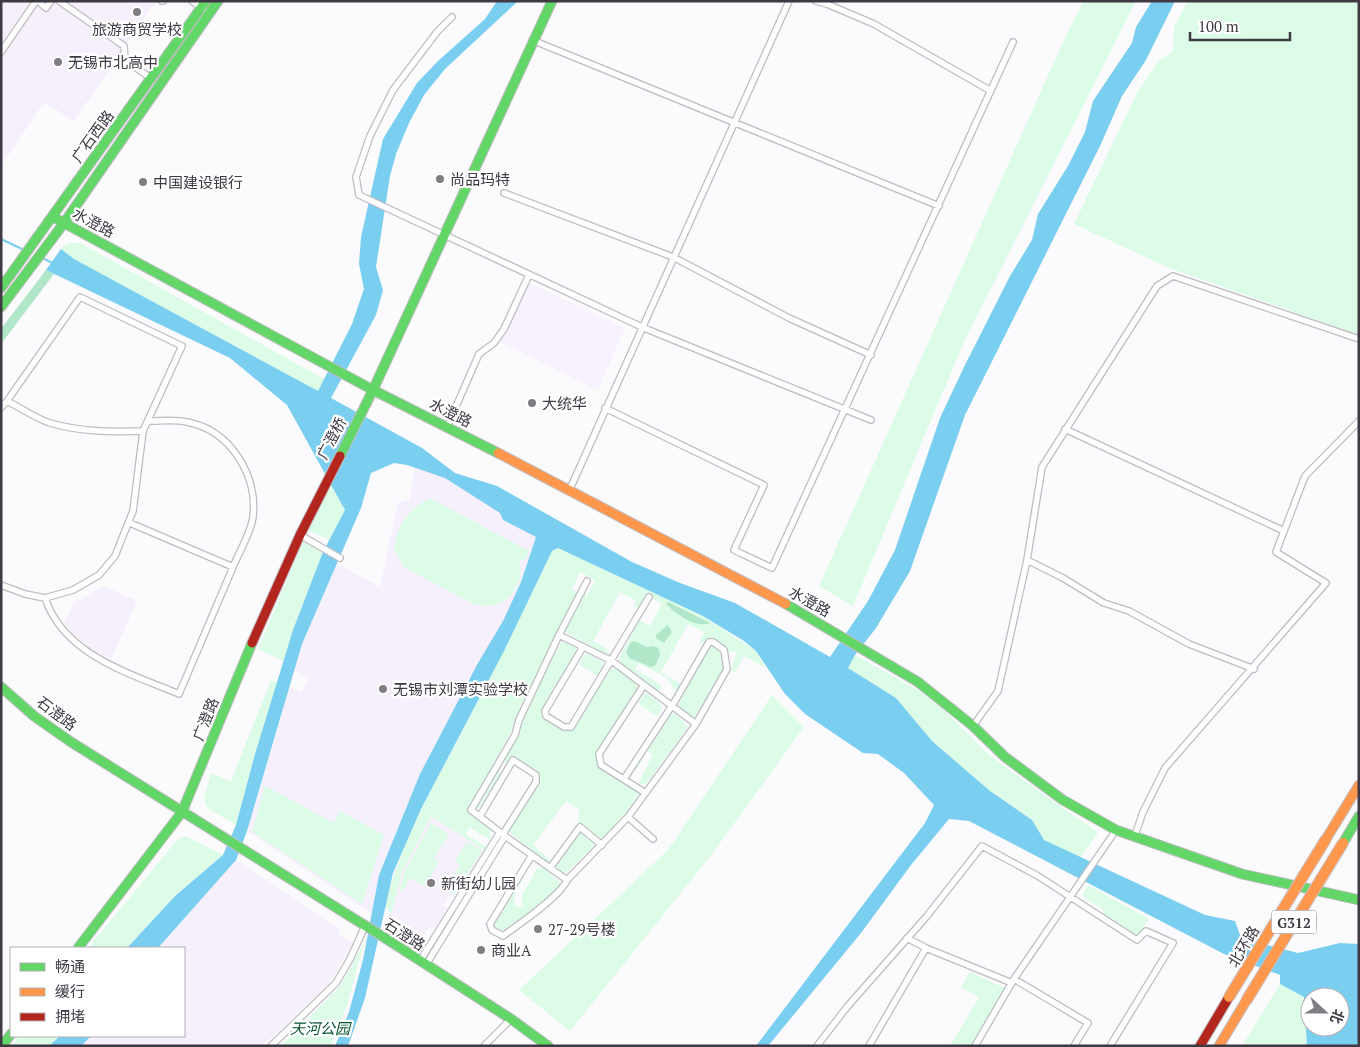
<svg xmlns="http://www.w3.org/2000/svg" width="1360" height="1047" font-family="'PT Serif','Noto Sans SC',serif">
  <rect width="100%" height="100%" fill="#fbfafd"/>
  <path fill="#f7f2fe" d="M529,283L625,328L598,390L500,342Z"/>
  <path fill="#f6f0fc" d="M1,1H156L74,121L44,102L1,166Z
    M415,468L445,478L500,513L503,520L536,536L521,582L503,621L478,664L420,774L379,875L372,914L247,831L281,719L288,686L301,692L310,678L293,669L302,644L337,564L380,587L398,503L410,499Z
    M104,586L137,601L111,659L94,650L76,637L64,623L74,603Z
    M431,816L484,850L455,897L450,895L443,905L448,908L435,929L430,926L424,935L391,915L402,872Z
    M236,860L340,929L338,934L353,942L329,984L262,1046H81L91,1036H184V948H158Z"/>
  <path fill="#dcfce8" d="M1084,1H1136L963,344L853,606L819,586L1068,31Z
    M1188,1H1359V335L1169,268L1074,224L1137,93L1158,62L1173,51L1174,27Z
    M67,243H80L324,379L318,391L74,259L61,249Z
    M330,482L345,510L329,540L308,530Z
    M430,498L529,551L524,561L519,559C526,588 504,613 473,604L404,567L394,549C397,524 408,510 430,498Z
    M303,542L323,552L283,661L258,649Z
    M558,548L703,616L756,651L766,668L744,656L735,672L731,670L737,651L726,652C724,643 717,640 709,638L705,644L700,641L704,632L688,624L661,672L682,685L678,691L674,689L667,678L639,663L635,669L661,685V690L658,691L620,662L619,658L639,620L650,626L662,604L646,595L639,609L634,606L636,601L620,592L593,641L607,649L606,651L612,654L611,657L565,632L564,628L583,593L587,596L595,580L580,572L572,589L578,592L521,706L510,734L467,811C477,819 495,825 490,840L469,827L466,834L486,847L484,850L431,816L402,872L391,915L385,905C401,842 434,785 464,728C494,669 524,610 552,551Z
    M561,642H565L577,648L578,653L543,711L567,730L573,728L611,668L618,670L637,684L638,690L596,756L597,763L601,767L639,793L629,809L601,840L578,822L579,810L566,801L533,845L550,860L548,863L510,833L509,830L538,782V774L513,757L508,764L504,761L518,736L525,712Z
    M712,644L722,649L725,668L698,716L692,717L679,708L678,701L709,645Z
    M588,654L604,663L598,676L579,664L584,655Z
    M855,655L918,690L946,712L989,755L1098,833L1080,858L1044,840L1032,820L990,791L932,741L896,698L848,668Z
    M271,680L278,683L255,754L236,825L207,808L204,798L211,773L231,781Z
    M648,693L663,707L658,717L638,703L644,694Z
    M772,695L804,727L712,854L570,1031L519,990L668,850Z
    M668,713L676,714L688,727L647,783L642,785L639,782L653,754L647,751C642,759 637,773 628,776Z
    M499,771L502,773L479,809L477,807Z
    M265,786L334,823L340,811L384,835L362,904L252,832Z
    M431,823L449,834L434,858L439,861L425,886L410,878L403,891L400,890L405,871Z
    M580,832L593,841L595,845L565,874L555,867L556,863Z
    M186,836L223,855L174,896L127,948H88L178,839Z
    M467,842L482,851L454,895L445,889L460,865L455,861Z
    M530,864L514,896L515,905L519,908L523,904L521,896L537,869L543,868L560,882L561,887L506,932H502L494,926V922Z
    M1088,885L1149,919L1138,936L1101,915L1103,910L1082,896Z
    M365,940L348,1002L331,1046H281L341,985Z
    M970,972L1005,988L971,1046H950L979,997L961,987Z
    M1280,984L1304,997L1307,1046H1242Z
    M19,1036H60L49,1046H12Z"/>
  <path fill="#b1e7c8" d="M46,270L54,274L1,344V329Z
    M668,602L710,623C696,629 676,614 666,604Z
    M668,625L672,632L664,643L656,638V635Z
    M634,641L647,647L654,646L659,649L660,655L655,666L651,667L629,658L626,653L630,643Z"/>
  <path fill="#7acef0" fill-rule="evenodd" d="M497,1H518L445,69L424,95L409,123L396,154L390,176L376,267L383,290L376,315L331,398L422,448L455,473L497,486L632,562L680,583L735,603L830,657L868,601L895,550L940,418L964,367L1010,276L1032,240L1038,214L1068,166L1085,132L1093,101L1132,43L1136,27L1152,1H1175L1146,60L1122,96L1100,146L965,415L910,571L876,628L855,655L848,668L896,698L932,741L990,791L1032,820L1044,840L1205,915L1235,921L1241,938L1298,953L1340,943L1359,944V1046H1307L1304,997L1280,984V975L1224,954L969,821L949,819L911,865L861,933L768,1046H756L925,823L934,805L904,773L878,754L863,753L805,714L785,694L756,651L744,641L703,616L558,548L552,551L504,651L421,809L393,873L365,998L348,1046H335L349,1012L363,960L379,875L420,774L478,663L503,621L521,582L536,537L503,520L500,513L445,478L407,465L394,463L371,473L361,508L302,644L247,831L236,860L158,948H127L175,896L223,855L236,825L255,754L293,630L323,552L345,510L287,405L230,358L46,270L61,249L74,259L318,391L352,324L364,289L359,264L361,237L383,139L417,83L438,61L485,19ZM1310,997H1340V1027H1310Z
    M60,1036H91L81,1046H49Z"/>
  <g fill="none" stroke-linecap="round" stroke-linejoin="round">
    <path stroke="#7acef0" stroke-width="2" d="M1,239L24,250
      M42,258L53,263"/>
    <defs>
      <path id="street" d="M38,1L46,8L51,1
        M59,1L124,46L125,60L152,79
        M162,1H163
        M192,1L203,9
        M816,1L827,4L874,24L991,91
        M452,17L437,32L393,90L370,136L356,177L359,195L644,328L871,420
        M532,40L939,206
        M1,52L36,1
        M504,193L673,257L789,318L871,355
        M1,408L7,401
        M605,408L764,485L734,550L772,568L1013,42
        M447,427L479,354L494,343L504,329L529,275
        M1065,429L1284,531L1276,552L1326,583L1165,768L1143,812L1134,838
        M570,489L789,1
        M130,523L233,567C239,552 251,533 253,517C258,475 230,430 187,422C175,419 161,421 148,421
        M1284,531L1305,476L1359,421
        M300,535L340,558
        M1027,560L1063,578L1104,603L1129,611L1189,644L1254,669
        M1,585L25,594L45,598L73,590L99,575L115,556L133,511L143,431L182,346L80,297L7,401C21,408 35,418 50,423C81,432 111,432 143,431
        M45,598C64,655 129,673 179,694L233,567
        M559,635L587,581
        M583,647L545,711L546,716L564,727H571L649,597
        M644,685L599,754L601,765L644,792
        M973,726L998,691L1027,560L1042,467L1157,286L1173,276L1359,339
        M624,779L675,701L709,642H713L724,650L727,669L696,724
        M480,816L513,760L536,775V782L503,834
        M628,817L653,839
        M532,855L490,924L492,930L503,936C518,925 561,896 567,880
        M550,868L580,827L602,845
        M907,938L926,948L1012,983
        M420,961L500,832
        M426,965L505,836L567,880L628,817L696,724L612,661L559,635L519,720L515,735L471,810L505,836
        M1014,979L1088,1023L1074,1046
        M271,1046L336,983L350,959L365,926
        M484,1046L511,1019
        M817,1046L847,1007L927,916L982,846L1038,876L1137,940L1146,931L1173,943L1110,1046
        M869,1046L926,948
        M975,1046L1014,979L1116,830"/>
      <path id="fast" d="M53,217L373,390L498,453
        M1,288L206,1
        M1,307L64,223L218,1
        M340,456L373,390L552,1
        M786,604L918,682L973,726L1005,757L1063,800L1116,830L1242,874L1359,900
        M1,687L34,716L71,742L385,938L511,1019L548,1046
        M1343,843L1359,816
        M78,948L182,812L252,643
        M2,1046L11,1034"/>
      <path id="slow" d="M498,453L786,604
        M1326,839L1359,785
        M1219,1046L1246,1001"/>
      <path id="jam" d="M252,643L300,535L340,456
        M1200,1046L1229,997"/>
    </defs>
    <use href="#street" stroke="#bebcc1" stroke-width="8"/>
    <use href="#fast" stroke="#bebcc1" stroke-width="11"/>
    <use href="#slow" stroke="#bebcc1" stroke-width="11"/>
    <use href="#jam" stroke="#bebcc1" stroke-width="11"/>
    <use href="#street" stroke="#fefeff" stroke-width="5.5"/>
    <use href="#fast" stroke="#63d668" stroke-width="9"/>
    <use href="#slow" stroke="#ff974d" stroke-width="9"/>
    <use href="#jam" stroke="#b3261e" stroke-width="9"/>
    <defs>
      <path id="slow-bridge" d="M1229,997L1326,839
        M1246,1001L1343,843"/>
    </defs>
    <use href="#slow-bridge" stroke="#cabfc0" stroke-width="12" stroke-linecap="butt"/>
    <use href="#slow-bridge" stroke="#ff974d" stroke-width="10"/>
  </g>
  <g fill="#807d83" stroke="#fff" stroke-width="2">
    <circle cx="137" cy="12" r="5"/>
    <circle cx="58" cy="62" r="5"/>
    <circle cx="440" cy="179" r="5"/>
    <circle cx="143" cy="182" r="5"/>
    <circle cx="532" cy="403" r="5"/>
    <circle cx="383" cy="689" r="5"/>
    <circle cx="431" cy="883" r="5"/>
    <circle cx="538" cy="929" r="5"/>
    <circle cx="481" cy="950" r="5"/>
  </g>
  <g text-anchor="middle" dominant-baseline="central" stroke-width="4.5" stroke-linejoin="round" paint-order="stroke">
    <rect fill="#fff" stroke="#78747b" stroke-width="1" x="1271.5" y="910.5" width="45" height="23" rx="4"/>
    <g font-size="14" font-weight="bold" fill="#3e3942">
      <text x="1294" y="922">G312</text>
    </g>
    <g font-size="15" fill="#3e3942" stroke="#fff" text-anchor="start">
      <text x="137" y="29" text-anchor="middle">旅游商贸学校</text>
      <text x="68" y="62">无锡市北高中</text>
      <text x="450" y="179">尚品玛特</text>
      <text x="153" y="182">中国建设银行</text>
      <text x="542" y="403">大统华</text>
      <text x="393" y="689">无锡市刘潭实验学校</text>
      <text x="441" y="883">新街幼儿园</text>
      <text x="548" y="929">27-29号楼</text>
      <text x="491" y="950">商业A</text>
    </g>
    <g font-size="15" fill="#3e3942" stroke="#fff">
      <text transform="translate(92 136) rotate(-54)">广石西路</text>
      <text transform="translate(94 222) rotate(28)">水澄路</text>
      <text transform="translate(451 412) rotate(27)">水澄路</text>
      <text transform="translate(331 438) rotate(-62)">广澄桥</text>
      <text transform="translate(810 601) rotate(29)">水澄路</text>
      <text transform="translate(57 713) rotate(37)">石澄路</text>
      <text transform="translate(205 719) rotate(-68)">广澄路</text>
      <text transform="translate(405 934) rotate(33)">石澄路</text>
      <text transform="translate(1243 946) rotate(-59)">北环路</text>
    </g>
    <g font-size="15" font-style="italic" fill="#065430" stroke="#fff">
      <text x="320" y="1028">天河公园</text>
    </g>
  </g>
  <rect width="1360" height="1047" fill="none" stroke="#3e3942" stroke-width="5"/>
  <rect x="10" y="947" width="175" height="90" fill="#ffffff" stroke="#b2b0b3"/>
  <rect x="20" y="963" width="25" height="8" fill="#63d668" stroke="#b2b0b3"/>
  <text x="55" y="972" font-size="15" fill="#3e3942">畅通</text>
  <rect x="20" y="988" width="25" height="8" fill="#ff974d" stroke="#b2b0b3"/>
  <text x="55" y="997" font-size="15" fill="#3e3942">缓行</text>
  <rect x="20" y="1013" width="25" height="8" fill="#b3261e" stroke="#b2b0b3"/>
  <text x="55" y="1022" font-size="15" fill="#3e3942">拥堵</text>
  <g transform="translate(1325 1012) rotate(111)"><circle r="24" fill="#ffffff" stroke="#b2b0b3"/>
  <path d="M0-4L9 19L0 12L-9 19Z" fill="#807d83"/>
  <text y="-8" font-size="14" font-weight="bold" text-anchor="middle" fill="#3e3942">北</text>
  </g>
  <path d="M1190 32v8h100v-8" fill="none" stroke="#3e3942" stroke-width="2.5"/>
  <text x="1198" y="32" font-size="15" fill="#3e3942" stroke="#ffffff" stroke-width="4" paint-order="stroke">100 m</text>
</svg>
